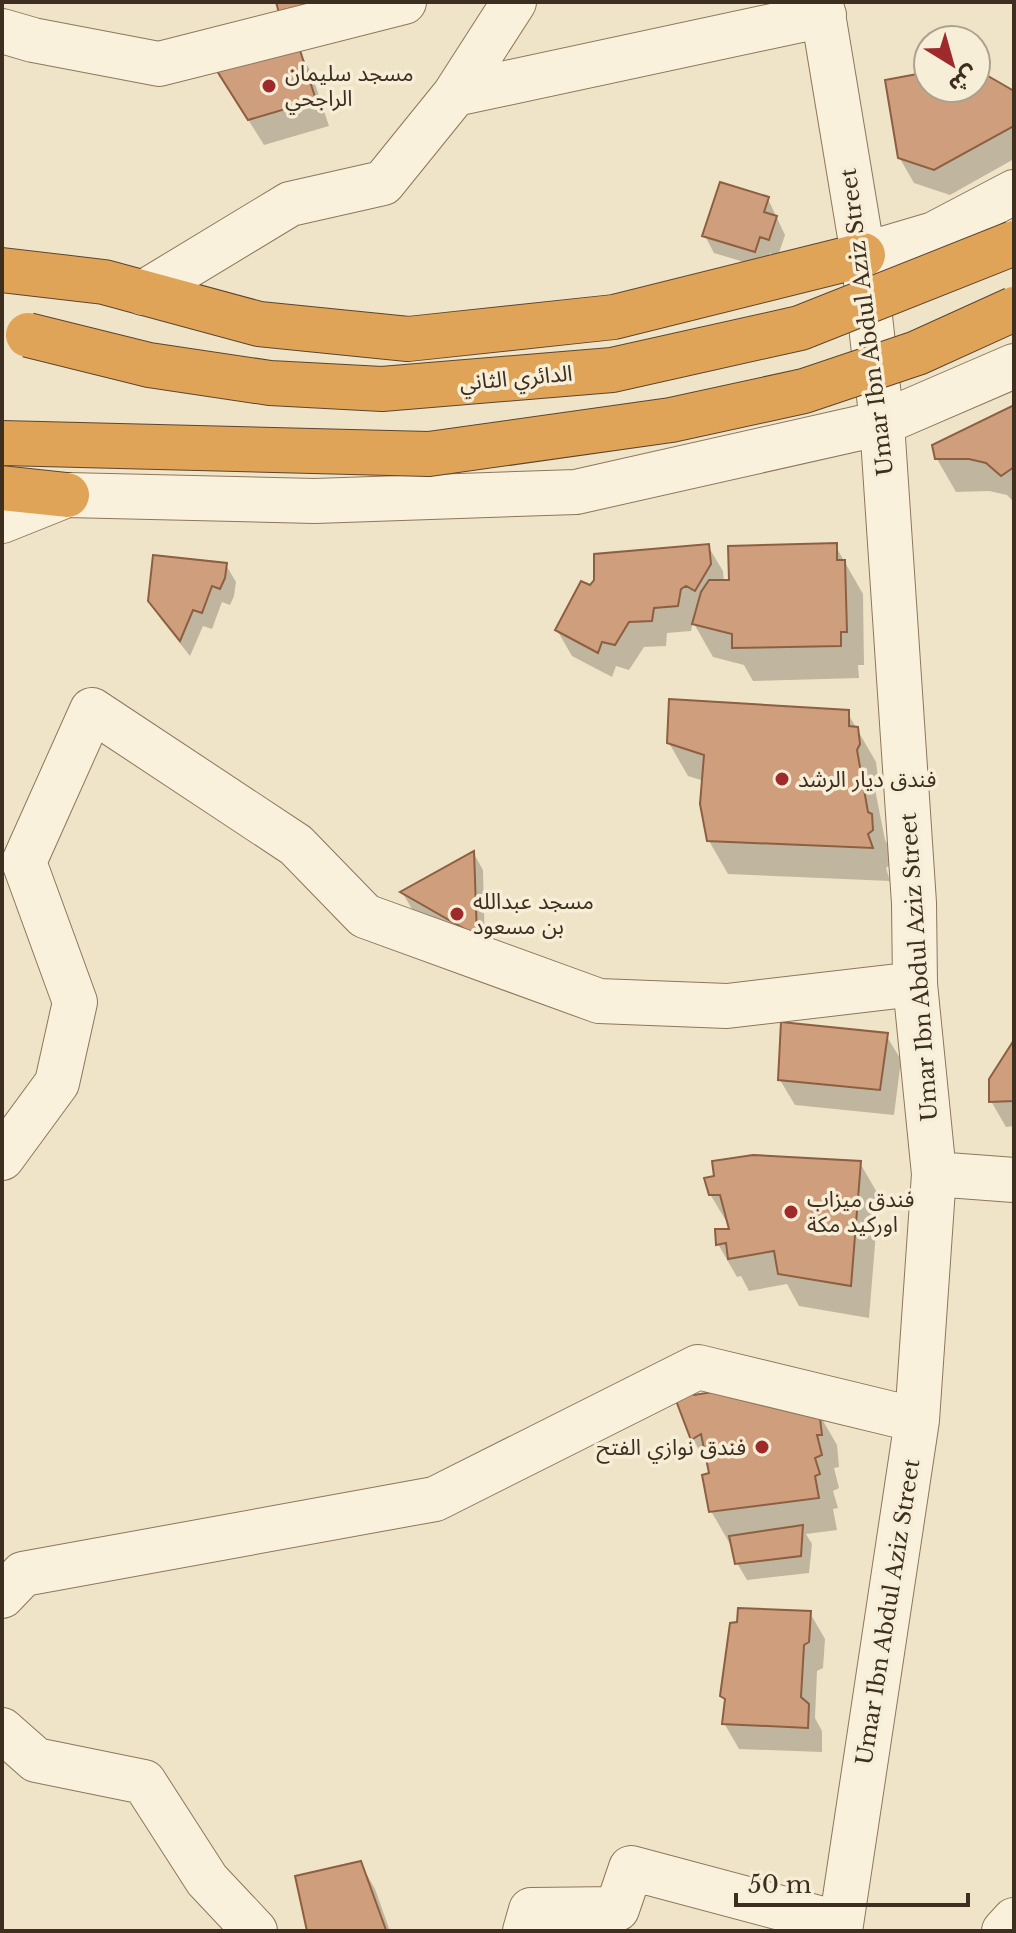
<svg xmlns="http://www.w3.org/2000/svg" width="1016" height="1933" font-family="'Libre Baskerville','Noto Sans Arabic',serif">
  <rect width="100%" height="100%" fill="#f0e4c8"/>
  <path fill="#0003" d="M297,47L311,72L329,126L264,145L234,97Z
    M976,71L1014,93V159L950,195L914,183L899,157L928,74V88H976Z
    M768,199L785,235L778,256L770,253L764,268L714,253L705,236Z
    M1014,407V502L1007,495L989,491L956,492L937,459Z
    M835,545L863,594L864,665H858L859,678L753,681L744,665L713,657L693,622L691,631L667,633L666,646L644,647L629,670L616,666L612,677L572,656L557,630L591,588L708,546L723,571L724,582Z
    M226,565L236,582L234,596L230,605L222,602L212,629L203,626L190,656L160,618L150,600Z
    M847,712L876,762L878,778L874,784L885,840L890,849L891,864L886,868L890,881L728,874L709,841L704,781L688,776L669,743Z
    M474,854L483,870L485,951L412,909L402,892Z
    M886,1035L901,1060L894,1115L795,1105L780,1080Z
    M1014,1044V1126L1006,1127L991,1101Z
    M860,1163L879,1196L869,1318L799,1306L787,1284L749,1291L741,1276L737,1277L718,1244L732,1231L710,1194L717,1178Z
    M694,1396L818,1412L837,1445L839,1467L834,1468L839,1488L833,1491L838,1508L833,1509L837,1530L806,1534L812,1544L809,1573L747,1580L737,1563L733,1543L730,1544L711,1511L710,1470L693,1439Z
    M810,1613L825,1639L823,1668L817,1671L815,1718L822,1731V1752L739,1749L724,1723L726,1704L722,1695L739,1624Z
    M360,1863L375,1889L390,1931H309L297,1877Z"/>
  <path fill="#cf9f7d" stroke="#8d5f41" stroke-width="2" d="M276,2H313L279,13Z
    M298,44L316,100L248,120L217,71Z
    M976,69L1014,91V126L934,170L898,158L885,80L928,72V88H976Z
    M720,182L769,197L764,212L777,216L769,240L760,237L755,252L702,236Z
    M1014,405V467L1001,476L986,463L969,459H935L932,445Z
    M837,543V560H845L847,632H841V646L732,648V634L692,624L701,592L709,580H729L728,546Z
    M709,544L711,564L695,591L686,586L681,589L678,606L654,608L652,621L629,622L615,645L602,642L598,653L555,630L581,581L590,585L594,580V554Z
    M153,555L227,563L225,578L220,589L212,586L202,613L193,610L180,641L148,601Z
    M669,699L849,710V726L858,727L860,744L857,750L868,812L872,814L873,830L868,834L873,848L707,841L700,804L704,755L667,743Z
    M474,851L477,936L400,892Z
    M781,1022L888,1033L880,1090L778,1080Z
    M1014,1040V1101L989,1102V1079Z
    M753,1155L861,1161L851,1286L778,1274L774,1251L728,1259L726,1243L716,1245L715,1229H729L720,1195H709L704,1178L714,1176L712,1161Z
    M690,1385L694,1395L713,1392L819,1410L822,1435H817L822,1455L815,1458L820,1474L815,1476L819,1498L709,1512L702,1475L709,1473L701,1434L691,1440L672,1390Z
    M803,1525L801,1556L735,1564L729,1536Z
    M738,1608L811,1611L809,1642L804,1645L801,1697L809,1704L808,1728L722,1724L725,1699L720,1696L730,1623L737,1622Z
    M361,1861L386,1930L307,1931L295,1876Z"/>
  <g fill="none" stroke-linecap="round" stroke-linejoin="round">
    <defs>
      <path id="minor" d="M821,2L863,255L882,423L914,903L915,984L934,1174L917,1420L840,1931
        M2,31L33,40L159,64L404,2
        M455,94L824,15
        M863,255L934,234L1014,192
        M143,293L290,204L383,183L455,94L514,2
        M2,521L67,495L315,501L576,492L882,423L1014,366
        M2,1158L57,1083L75,1002L24,862L92,710L296,845L365,916L599,1001L727,1006L915,984
        M934,1174L1014,1180
        M2,1596L23,1574L435,1499L698,1367L917,1420
        M2,1730L36,1760L144,1782L207,1880L255,1931
        M525,1931L531,1910L617,1909L631,1868L841,1924
        M1004,1931L1014,1920"/>
      <path id="highway" d="M2,270L104,282L259,324L408,339L614,317L863,255
        M2,488L67,495"/>
    </defs>
    <use href="#minor" stroke="#8d765c" stroke-width="46"/>
    <use href="#highway" stroke="#5b4430" stroke-width="46"/>
    <use href="#minor" stroke="#faf1dc" stroke-width="44"/>
    <use href="#highway" stroke="#e0a458" stroke-width="44"/>
    <defs>
      <path id="highway-bridge" d="M28,335L149,365L270,383L382,389L612,370L800,328L1014,243
        M2,443L429,454L671,420L804,391L917,353L1014,309"/>
    </defs>
    <use href="#highway-bridge" stroke="#5b4430" stroke-width="46" stroke-linecap="butt"/>
    <use href="#highway-bridge" stroke="#e0a458" stroke-width="44"/>
  </g>
  <g fill="#9e2a2b" stroke="#f7eed8" stroke-width="3">
    <circle cx="269" cy="86" r="8"/>
    <circle cx="782" cy="779" r="8"/>
    <circle cx="457" cy="914" r="8"/>
    <circle cx="791" cy="1212" r="8"/>
    <circle cx="762" cy="1447" r="8"/>
  </g>
  <g text-anchor="middle" dominant-baseline="central" stroke-width="7" stroke-linejoin="round" paint-order="stroke">
    <g font-size="22" fill="#3d2e20" stroke="#f7eed8" text-anchor="start">
      <text x="285" y="73">مسجد سليمان<tspan x="285" dy="25">الراجحي</tspan></text>
      <text x="798" y="779">فندق ديار الرشد</text>
      <text x="473" y="901">مسجد عبدالله<tspan x="473" dy="25">بن مسعود</tspan></text>
      <text x="807" y="1199">فندق ميزاب<tspan x="807" dy="25">اوركيد مكة</tspan></text>
      <text x="746" y="1447" text-anchor="end">فندق نوازي الفتح</text>
    </g>
    <g font-size="22" fill="#3d2e20" stroke="#f7eed8">
      <text transform="translate(867 322) rotate(-97)">Umar Ibn Abdul Aziz Street</text>
      <text transform="translate(516 378) rotate(-5)">الدائري الثاني</text>
      <text transform="translate(919 967) rotate(-94)">Umar Ibn Abdul Aziz Street</text>
      <text transform="translate(888 1612) rotate(-81)">Umar Ibn Abdul Aziz Street</text>
    </g>
  </g>
  <rect width="1016" height="1933" fill="none" stroke="#3d2e20" stroke-width="8"/>
  <g transform="translate(952 64) rotate(143)"><circle r="38" fill="#f7eed8" stroke="#ada18e" stroke-width="2"/>
  <path d="M0-6L14 30L0 20L-14 30Z" fill="#9e2a2b"/>
  <text y="-12" font-size="22" font-weight="bold" text-anchor="middle" fill="#3d2e20">ش</text>
  </g>
  <path d="M736 1893v12h232v-12" fill="none" stroke="#3d2e20" stroke-width="4"/>
  <text x="748" y="1893" font-size="24" fill="#3d2e20" stroke="#f7eed8" stroke-width="6" paint-order="stroke">50 m</text>
</svg>
